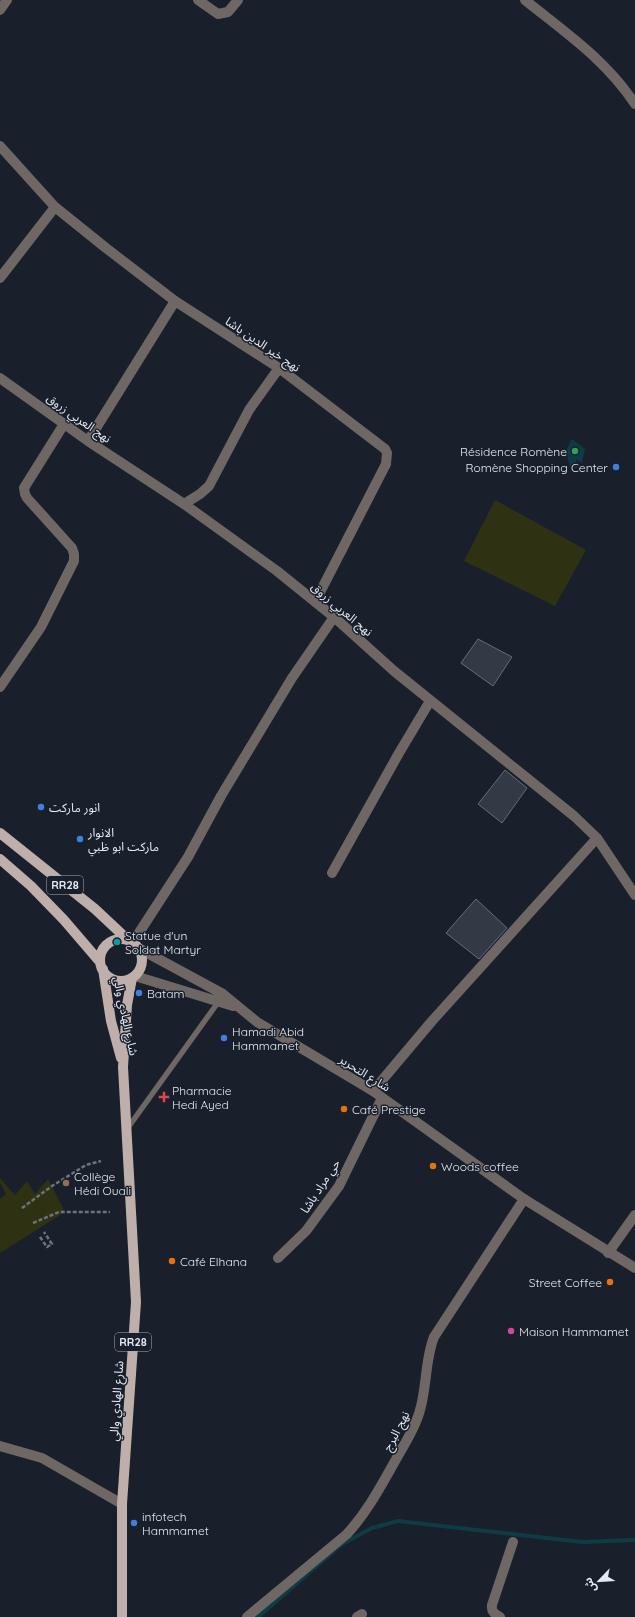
<svg xmlns="http://www.w3.org/2000/svg" width="635" height="1617" font-family="Quicksand,'Noto Sans Arabic',sans-serif">
  <rect width="100%" height="100%" fill="#19202b"/>
  <path fill="#2f3212" d="M495,500L586,550L555,606L464,561Z
    M0,1178L15,1195L27,1181L35,1194L48,1179L65,1212L0,1253V1199L6,1194L0,1183Z"/>
  <path fill="#0f3b43" d="M572,439L585,449L582,463L576,459L577,468L570,467L567,455L564,454Z"/>
  <g fill="none" stroke-linecap="round" stroke-linejoin="round">
    <path stroke="#0f3b43" stroke-width="4" d="M258,1617L342,1544L372,1528L398,1521L582,1542L635,1540"/>
  </g>
  <path fill="#313a45" stroke="#646d7a" d="M478,639L512,657L493,686L461,663Z
    M505,770L527,788L502,823L478,804Z
    M476,899L507,928L479,959L446,933Z"/>
  <g fill="none" stroke-linecap="round" stroke-linejoin="round">
    <path stroke="#6c737c" stroke-width="2.5" stroke-dasharray="4 2" stroke-linecap="butt" d="M22,1208L52,1186L86,1165L101,1161
      M33,1223L59,1212H110
      M40,1237L47,1247L52,1244L44,1232"/>
    <path stroke="#6f6764" stroke-width="5.5" d="M127,1129L219,1001"/>
    <path stroke="#6f6764" stroke-width="10" d="M198,0L218,14L228,12L238,0
      M0,10L7,0
      M0,146L55,207L106,248L175,301L279,368L385,449L387,453L386,464L315,602
      M0,278L55,207
      M0,378L88,441L184,504L277,571L334,617L394,671L574,816L597,838L635,895
      M88,441L175,301
      M184,504L200,494L209,486L249,410L279,368
      M0,687L41,627L74,561V554L72,548L27,498L25,494L24,488L64,424
      M332,873L399,753L430,701
      M133,942L188,857L221,796L292,678L334,617
      M373,1091L432,1021L597,838
      M608,1253L635,1215
      M278,1258L306,1231L339,1186L382,1098
      M0,1446L42,1458L122,1504
      M247,1617L347,1534C369,1510 383,1482 399,1454C407,1440 416,1426 420,1410C427,1387 425,1359 434,1337L524,1199
      M357,1617L362,1614
      M500,1617C495,1614 491,1612 492,1605L513,1542"/>
    <path stroke="#6f6764" stroke-width="10" d="M525,0C566,33 606,60 635,104
      M140,949L223,994L257,1022L373,1091L524,1199L635,1268
      M135,976L233,1006"/>
    <path stroke="#bfafaa" stroke-width="10" d="M0,833L95,909L127,939
      M0,859L31,886L64,920L100,962
      M100 960a21 21 0 1 1 42 0a21 21 0 1 1-42 0Z
      M103,969L111,1021L121,1058
      M122,1617V1504L136,1302L123,1067L127,1005L132,978"/>
  </g>
  <circle fill="#2e9e5b" stroke="#19202b" stroke-width="1.5" cx="575" cy="451" r="4"/>
  <g fill="#3f7fe0" stroke="#19202b" stroke-width="1.5">
    <circle cx="616" cy="467" r="4"/>
    <circle cx="41" cy="807" r="4"/>
    <circle cx="80" cy="839" r="4"/>
    <circle cx="139" cy="993" r="4"/>
    <circle cx="224" cy="1038" r="4"/>
    <circle cx="134" cy="1523" r="4"/>
  </g>
  <circle fill="#0f9aa8" stroke="#19202b" stroke-width="1.5" cx="117" cy="942" r="4"/>
  <path fill="#e0444e" stroke="#19202b" stroke-width="1.5" d="M162 1091h4v4h4v4h-4v4h-4v-4h-4v-4h4z"/>
  <g fill="#e8710a" stroke="#19202b" stroke-width="1.5">
    <circle cx="344" cy="1109" r="4"/>
    <circle cx="433" cy="1166" r="4"/>
    <circle cx="172" cy="1261" r="4"/>
    <circle cx="610" cy="1282" r="4"/>
  </g>
  <circle fill="#8d6e63" stroke="#19202b" stroke-width="1.5" cx="66" cy="1183" r="4"/>
  <circle fill="#d1479c" stroke="#19202b" stroke-width="1.5" cx="511" cy="1331" r="4"/>
  <g text-anchor="middle" dominant-baseline="central" stroke-width="3" stroke-linejoin="round" paint-order="stroke">
    <g fill="#19202b" stroke="#a7adb6" stroke-width="1">
      <rect x="47" y="876" width="36" height="18" rx="3"/>
      <rect x="115" y="1333" width="36" height="18" rx="3"/>
    </g>
    <g font-size="11" font-weight="bold" fill="#e4eaf1">
      <text x="65" y="885">RR28</text>
      <text x="133" y="1342">RR28</text>
    </g>
    <g font-size="12" fill="#e4eaf1" stroke="#19202b">
      <text transform="translate(263 344) rotate(34)">نهج خير الدين باشا</text>
      <text transform="translate(79 418) rotate(35)">نهج العربي زروق</text>
      <text transform="translate(342 609) rotate(40)">نهج العربي زروق</text>
      <text transform="translate(126 1016) rotate(78)">شارع الهادي والي</text>
      <text transform="translate(365 1073) rotate(32)">شارع التحرير</text>
      <text transform="translate(320 1186) rotate(-57)">حي مراد باشا</text>
      <text transform="translate(116 1401) rotate(-86)">شارع الهادي والي</text>
      <text transform="translate(396 1431) rotate(-63)">نهج البرج</text>
    </g>
    <g font-size="12" fill="#e4eaf1" stroke="#19202b" text-anchor="start">
      <text x="567" y="451" text-anchor="end">Résidence Romène</text>
      <text x="608" y="467" text-anchor="end">Romène Shopping Center</text>
      <text x="49" y="807">انور ماركت</text>
      <text x="88" y="832">الانوار<tspan x="88" dy="14">ماركت ابو ظبي</tspan></text>
      <text x="125" y="935">Statue d'un<tspan x="125" dy="14">Soldat Martyr</tspan></text>
      <text x="147" y="993">Batam</text>
      <text x="232" y="1031">Hamadi Abid<tspan x="232" dy="14">Hammamet</tspan></text>
      <text x="172" y="1090">Pharmacie<tspan x="172" dy="14">Hedi Ayed</tspan></text>
      <text x="352" y="1109">Café Prestige</text>
      <text x="441" y="1166">Woods coffee</text>
      <text x="74" y="1176">Collège<tspan x="74" dy="14">Hédi Ouali</tspan></text>
      <text x="180" y="1261">Café Elhana</text>
      <text x="602" y="1282" text-anchor="end">Street Coffee</text>
      <text x="519" y="1331">Maison Hammamet</text>
      <text x="142" y="1516">infotech<tspan x="142" dy="14">Hammamet</tspan></text>
    </g>
  </g>
  <g transform="translate(599 1581) rotate(245)" stroke="#19202b" stroke-width="3" paint-order="stroke">
  <path d="M0-3L7 15L0 10L-7 15Z" fill="#e4eaf1"/>
  <text y="-6" font-size="11" font-weight="bold" text-anchor="middle" fill="#e4eaf1">ش</text>
  </g>
</svg>
